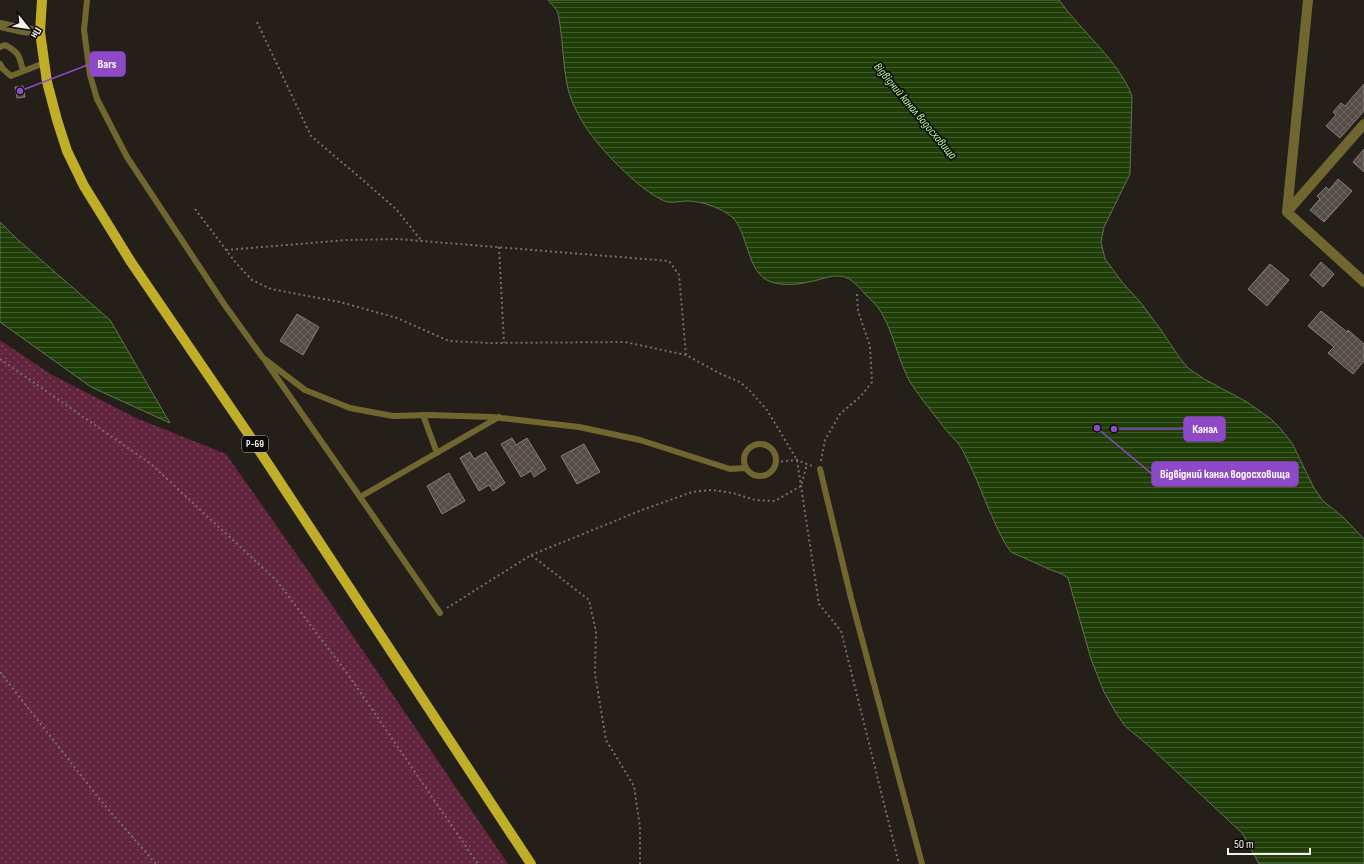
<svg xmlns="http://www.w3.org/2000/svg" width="1364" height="864" font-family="'Sofia Sans Condensed',sans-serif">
  <defs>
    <pattern id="grass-dots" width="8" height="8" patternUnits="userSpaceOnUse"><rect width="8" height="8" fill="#62253d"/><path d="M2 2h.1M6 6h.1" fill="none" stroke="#794559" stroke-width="1.8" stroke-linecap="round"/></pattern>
    <pattern id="water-rules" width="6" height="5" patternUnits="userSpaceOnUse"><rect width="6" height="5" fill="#1f3e07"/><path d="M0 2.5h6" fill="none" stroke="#405a2b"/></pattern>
    <pattern id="building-cross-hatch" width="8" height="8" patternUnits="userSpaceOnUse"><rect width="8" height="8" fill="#554b49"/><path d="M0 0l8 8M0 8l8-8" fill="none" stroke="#6e6563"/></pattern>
  </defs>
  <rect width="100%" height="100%" fill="#251f1a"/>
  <path fill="url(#grass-dots)" d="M0,340L52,375L136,418L226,454L323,592L508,864H0Z"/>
  <path fill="url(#water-rules)" stroke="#5f734c" d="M548,0H1059C1081,31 1119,61 1132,96L1130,174L1104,227L1101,242L1105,259L1122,282L1141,303L1161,330L1179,357L1188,368L1204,379L1247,402L1271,419L1279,427L1292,443L1314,488L1323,501L1343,517L1364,539V864H1259L1243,834L1149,746L1125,726L1116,713L1104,692L1091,659L1068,578L1062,574L1051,570L1011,552C1001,539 996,524 989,510C981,490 973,470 963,451C959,443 952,437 946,430C934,414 921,399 910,382C898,360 894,334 881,312C877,305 871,300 865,294C861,289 856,284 851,280C837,271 823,280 808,282C796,285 781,286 769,281C747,273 748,231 732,217C721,208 702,201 687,201C681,201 674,203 668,202C647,197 606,155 593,137C582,123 570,102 567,84C563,64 563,44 560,25C559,21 559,16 558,13C556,8 551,4 548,0Z
    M0,222L17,239L110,320L170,423L91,387L0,322Z"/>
  <path fill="url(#building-cross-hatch)" stroke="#877c7a" d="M1364,84V111L1340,138L1326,126L1336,115L1333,112L1341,103L1345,106Z
    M23,86L25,97L17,98L15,87Z
    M1364,149V172L1353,162Z
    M1338,179L1352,191L1324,222L1310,210L1320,199L1317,196L1326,187L1329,190Z
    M1321,262L1334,274L1323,287L1310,275Z
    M1270,264L1289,280L1267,306L1248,289Z
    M1321,311L1347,332L1348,330L1364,344V361L1353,374L1328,353L1334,347L1308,326Z
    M297,314L319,327L303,355L280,341Z
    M512,438L516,445L527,438L546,469L534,477L531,471L521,477L501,444Z
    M584,444L600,472L577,484L561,456Z
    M470,452L474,459L486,452L505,483L493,491L489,485L479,491L460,458Z
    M449,473L465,501L442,514L427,486Z"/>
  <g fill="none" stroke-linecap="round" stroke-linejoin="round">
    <path stroke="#756f6b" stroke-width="2" stroke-dasharray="2 3" stroke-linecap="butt" d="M257,22L311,136L364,181L396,209L421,240
      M195,209L236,263L252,280L271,289L340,302L397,318L449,341L488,343L625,342L686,355L721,374L740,382L751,392L767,410L797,460L819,604L841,631L899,864
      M499,247L504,343
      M226,250L347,240L397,239L669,261L679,275L686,355
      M0,359L151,464L277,581L347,673L478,864
      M821,461L825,440L840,414L861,396L872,382L870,346L858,311L857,294
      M776,462L797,460L812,466
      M531,555L642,510L692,492L712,490L733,493L755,500L775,501L801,486L807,464
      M447,608L531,555L589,600L596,632L595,674L606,740L634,786L640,827V864
      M0,672L101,801L156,864"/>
    <path stroke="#706730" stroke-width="6" d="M87,0L84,30L90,75L97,99L127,157L224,304L263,358L305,390L350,408L393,416L429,415L492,417L579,427L640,440L730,469L745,468
      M0,47L5,45C19,52 20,57 23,71
      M0,64L3,69L11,76L44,63
      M266,362L360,497L499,417
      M423,415L437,453
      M744 460a16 16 0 1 1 32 0a16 16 0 1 1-32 0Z
      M820,469L851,598L922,864
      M360,497L440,613"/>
    <path stroke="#706730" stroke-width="10" d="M1308,0L1287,212L1364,282
      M0,25L23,30L40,32
      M1287,212L1364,124"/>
    <path stroke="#c0ad28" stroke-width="10" d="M42,0L40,32L47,82L57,120L67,151L84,186L131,262L247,432L531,864"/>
  </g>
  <g text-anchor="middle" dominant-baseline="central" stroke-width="3.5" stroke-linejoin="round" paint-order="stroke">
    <rect fill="#0c0a08" stroke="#aeaba8" stroke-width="1" x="242" y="436" width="26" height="16" rx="3"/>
    <g font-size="10" font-weight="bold" fill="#f4f0ec">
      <text x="255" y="444">Р-69</text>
    </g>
    <g font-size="12" font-style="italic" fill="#bbf797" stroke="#0c0a08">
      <text transform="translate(915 111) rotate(50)">Відвідний канал водосховища</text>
    </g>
  </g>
  <path fill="none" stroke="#8d49c6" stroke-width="1.5" d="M20 91L90 64M1114 429L1184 429M1097 428L1152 474"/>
  <g fill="#8d49c6" stroke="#0c0a08" stroke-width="1.5">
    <circle cx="20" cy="91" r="4"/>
    <circle cx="1114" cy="429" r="4"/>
    <circle cx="1097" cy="428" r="4"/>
  </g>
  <g fill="#8d49c6" stroke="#8d49c6" stroke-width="1.5">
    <rect x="90" y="52" width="35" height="24" rx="4"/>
    <rect x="1184" y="417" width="41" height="24" rx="4"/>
    <rect x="1152" y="462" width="146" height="24" rx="4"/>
  </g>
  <g font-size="12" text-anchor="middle" font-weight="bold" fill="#fff">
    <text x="107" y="68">Bars</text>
    <text x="1205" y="433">Канал</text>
    <text x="1225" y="478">Відвідний канал водосховища</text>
  </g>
  <g transform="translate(28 28) rotate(120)" stroke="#0c0a08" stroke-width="3" paint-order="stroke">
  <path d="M0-3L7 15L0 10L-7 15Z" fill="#f4f0ec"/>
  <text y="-6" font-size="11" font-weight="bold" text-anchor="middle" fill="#f4f0ec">Пн</text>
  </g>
  <path d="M1228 848v6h82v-6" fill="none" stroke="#f4f0ec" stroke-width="2"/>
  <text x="1234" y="848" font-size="12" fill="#f4f0ec" stroke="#0c0a08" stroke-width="3" paint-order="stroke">50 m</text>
</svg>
